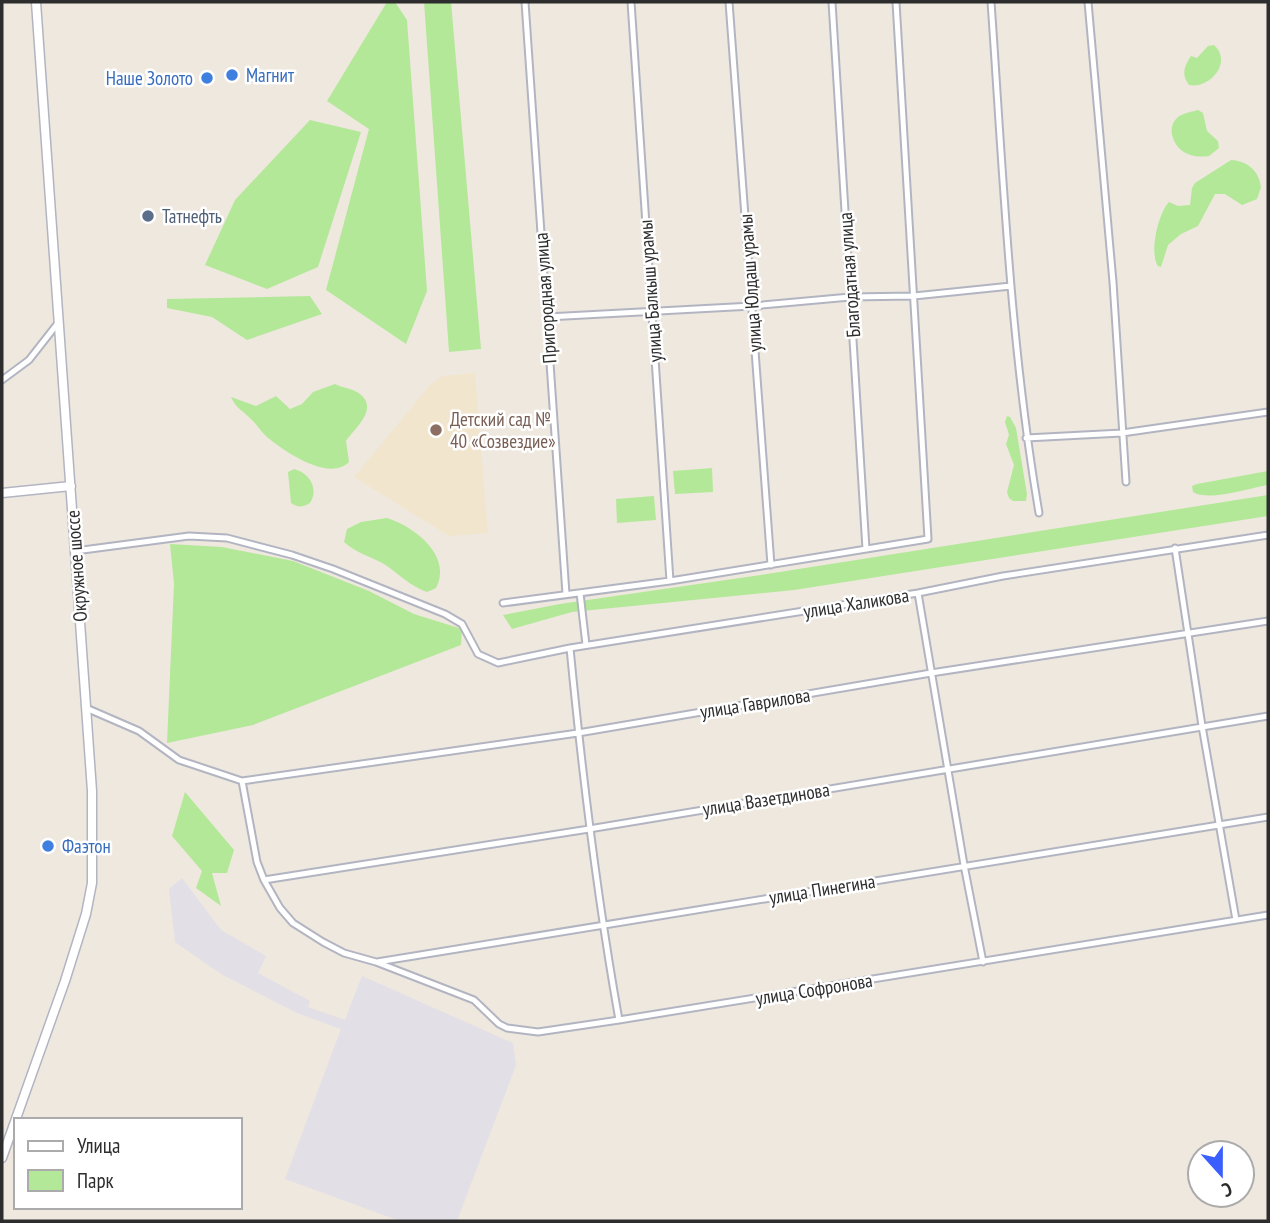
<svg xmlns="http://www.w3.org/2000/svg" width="1270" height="1223" font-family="'PT Sans Narrow',sans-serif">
  <rect width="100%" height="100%" fill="#efe8df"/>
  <path fill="#e2dfe7" d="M182,878L221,930L266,956L258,973L310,1001L308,1007L345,1020L362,976L513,1043L516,1065L457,1221H400L285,1179L341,1029L297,1013L221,974L175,942L169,889Z"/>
  <path fill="#f1e6cd" d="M475,373L488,533L449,536L354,477L431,384L443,376Z"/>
  <path fill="#b3e898" d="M387,2H395L407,20L427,291L406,344L326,290L369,129L327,101Z
    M424,2H451L481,349L449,352Z
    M1214,45C1233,62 1210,89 1189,85C1181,75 1184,66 1191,56L1197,58L1208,46Z
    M1198,110L1203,113L1207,131L1218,141L1219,148L1209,156C1203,157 1194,157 1188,154C1175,150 1165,129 1177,118C1182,113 1191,112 1198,110Z
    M310,120L361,132L318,267L267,289L205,265L235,200Z
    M1231,160C1248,161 1259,171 1261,187L1257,199L1242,205L1225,194H1215L1198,226L1181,234L1168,245L1161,267L1158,266C1149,254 1158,213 1169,202L1178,206L1190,205L1192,188L1195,183Z
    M310,296L322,314L247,340L212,317L167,308V299Z
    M335,384C342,388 351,388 357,392C381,407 356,427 346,441L349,462C329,482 285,452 267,437C261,432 258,426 253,421C245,412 236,409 231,397L256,406L276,396L290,409L302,404L313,392Z
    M1007,416L1010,417L1016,428L1027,494L1026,501H1013L1009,498L1007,492L1014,465L1006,444L1009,435L1005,422Z
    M712,468L713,492L675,494L673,471Z
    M294,469C310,473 319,489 310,503C303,507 298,508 291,503L288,472Z
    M1268,471V485C1250,488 1208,502 1193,492L1192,486L1197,484Z
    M1268,495V516L794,590L572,612L512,629L503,615L560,604L767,574Z
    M654,496L656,520L617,523L616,499Z
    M387,518C413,526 453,555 436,588L427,592C410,586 399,574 384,564C370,556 356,553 344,542L347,529L361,522Z
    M170,544L222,547L293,561L369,591L414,614L462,629L461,645L253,725L167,743L174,584Z
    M185,792L234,850L227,873H212L221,906L196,888L202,871L172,836Z"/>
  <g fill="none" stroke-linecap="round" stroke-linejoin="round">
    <defs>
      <path id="street" d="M525,2L566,594
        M631,2L670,581
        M729,2L771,565
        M832,2L866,549
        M991,2C1003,172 1010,344 1039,513
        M1088,2L1113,282L1126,482
        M547,317L752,306L850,297L914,296L1011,286
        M2,380L29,360L58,323
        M1026,438L1122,433L1268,412
        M1175,548L1202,726L1236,920
        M75,551L189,536L227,538L292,555L333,569L445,614L462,624L478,654L498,663L570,648L918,593L1003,576L1268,535
        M580,593L586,645
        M918,593L964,865L983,962
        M503,603L670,581L928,539L896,2
        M570,648C582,773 597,897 619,1020
        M86,708L139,731L179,760L242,781L257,862L264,880L280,908L293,923L323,942L344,953L376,962L474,1000L499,1024L507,1028L538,1032L619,1020L1268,915
        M242,781L578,733L931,673L1268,621
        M264,880L589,829L1268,716
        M377,962L1268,817"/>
      <path id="secondary" d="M2,493L71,486
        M2,1158L65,981L86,914L92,883V791L36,2"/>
    </defs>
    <use href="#street" stroke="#b2b5c1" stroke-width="9"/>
    <use href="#secondary" stroke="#b2b5c1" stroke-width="11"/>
    <use href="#street" stroke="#fff" stroke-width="5"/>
    <use href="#secondary" stroke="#fff" stroke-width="8"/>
  </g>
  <g fill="#3f7fe0" stroke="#fff" stroke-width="2.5">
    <circle cx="232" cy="75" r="7"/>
    <circle cx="207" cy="78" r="7"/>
    <circle cx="48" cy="846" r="7"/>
  </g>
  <circle fill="#5c6f8a" stroke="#fff" stroke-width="2.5" cx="148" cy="216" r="7"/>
  <circle fill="#8d6e63" stroke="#fff" stroke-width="2.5" cx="436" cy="430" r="7"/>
  <g text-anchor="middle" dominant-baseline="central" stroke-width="5" stroke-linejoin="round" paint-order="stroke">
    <g font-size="19" fill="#366cbe" stroke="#fff" text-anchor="start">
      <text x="246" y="75">Магнит</text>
      <text x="193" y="78" text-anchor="end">Наше Золото</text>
      <text x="62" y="846">Фаэтон</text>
    </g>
    <g font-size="19" fill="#4e5e75" stroke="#fff" text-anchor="start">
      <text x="162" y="216">Татнефть</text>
    </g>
    <g font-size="19" fill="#2d2d2d" stroke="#fff">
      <text transform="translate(849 275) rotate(-94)">Благодатная улица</text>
      <text transform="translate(750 283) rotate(-94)">улица Юлдаш урамы</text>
      <text transform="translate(650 291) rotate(-94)">улица Балкыш урамы</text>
      <text transform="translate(545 298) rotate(-94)">Пригородная улица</text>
      <text transform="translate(76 566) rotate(-94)">Окружное шоссе</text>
      <text transform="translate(856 603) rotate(-9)">улица Халикова</text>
      <text transform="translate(755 703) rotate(-9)">улица Гаврилова</text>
      <text transform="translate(766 799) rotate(-9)">улица Вазетдинова</text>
      <text transform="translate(822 889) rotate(-9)">улица Пинегина</text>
      <text transform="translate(814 989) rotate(-9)">улица Софронова</text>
    </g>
    <g font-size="19" fill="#785e54" stroke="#fff" text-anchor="start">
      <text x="450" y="419">Детский сад №<tspan x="450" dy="22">40 «Созвездие»</tspan></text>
    </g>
  </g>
  <rect width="1270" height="1223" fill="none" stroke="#2d2d2d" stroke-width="7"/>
  <rect x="14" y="1118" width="228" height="91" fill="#ffffff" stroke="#ababab" stroke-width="2"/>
  <rect x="28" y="1141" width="35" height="10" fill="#ffffff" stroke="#ababab" stroke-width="2"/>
  <text x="77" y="1153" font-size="21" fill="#2d2d2d">Улица</text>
  <rect x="28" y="1170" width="35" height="21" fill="#b3e898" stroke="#ababab" stroke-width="2"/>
  <text x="77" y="1188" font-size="21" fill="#2d2d2d">Парк</text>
  <g transform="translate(1221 1174) rotate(159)"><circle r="33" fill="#ffffff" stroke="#ababab" stroke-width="2"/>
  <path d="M0-5L12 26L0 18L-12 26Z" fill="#3b5eff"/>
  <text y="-10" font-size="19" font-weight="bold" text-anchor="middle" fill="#2d2d2d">С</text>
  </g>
</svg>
